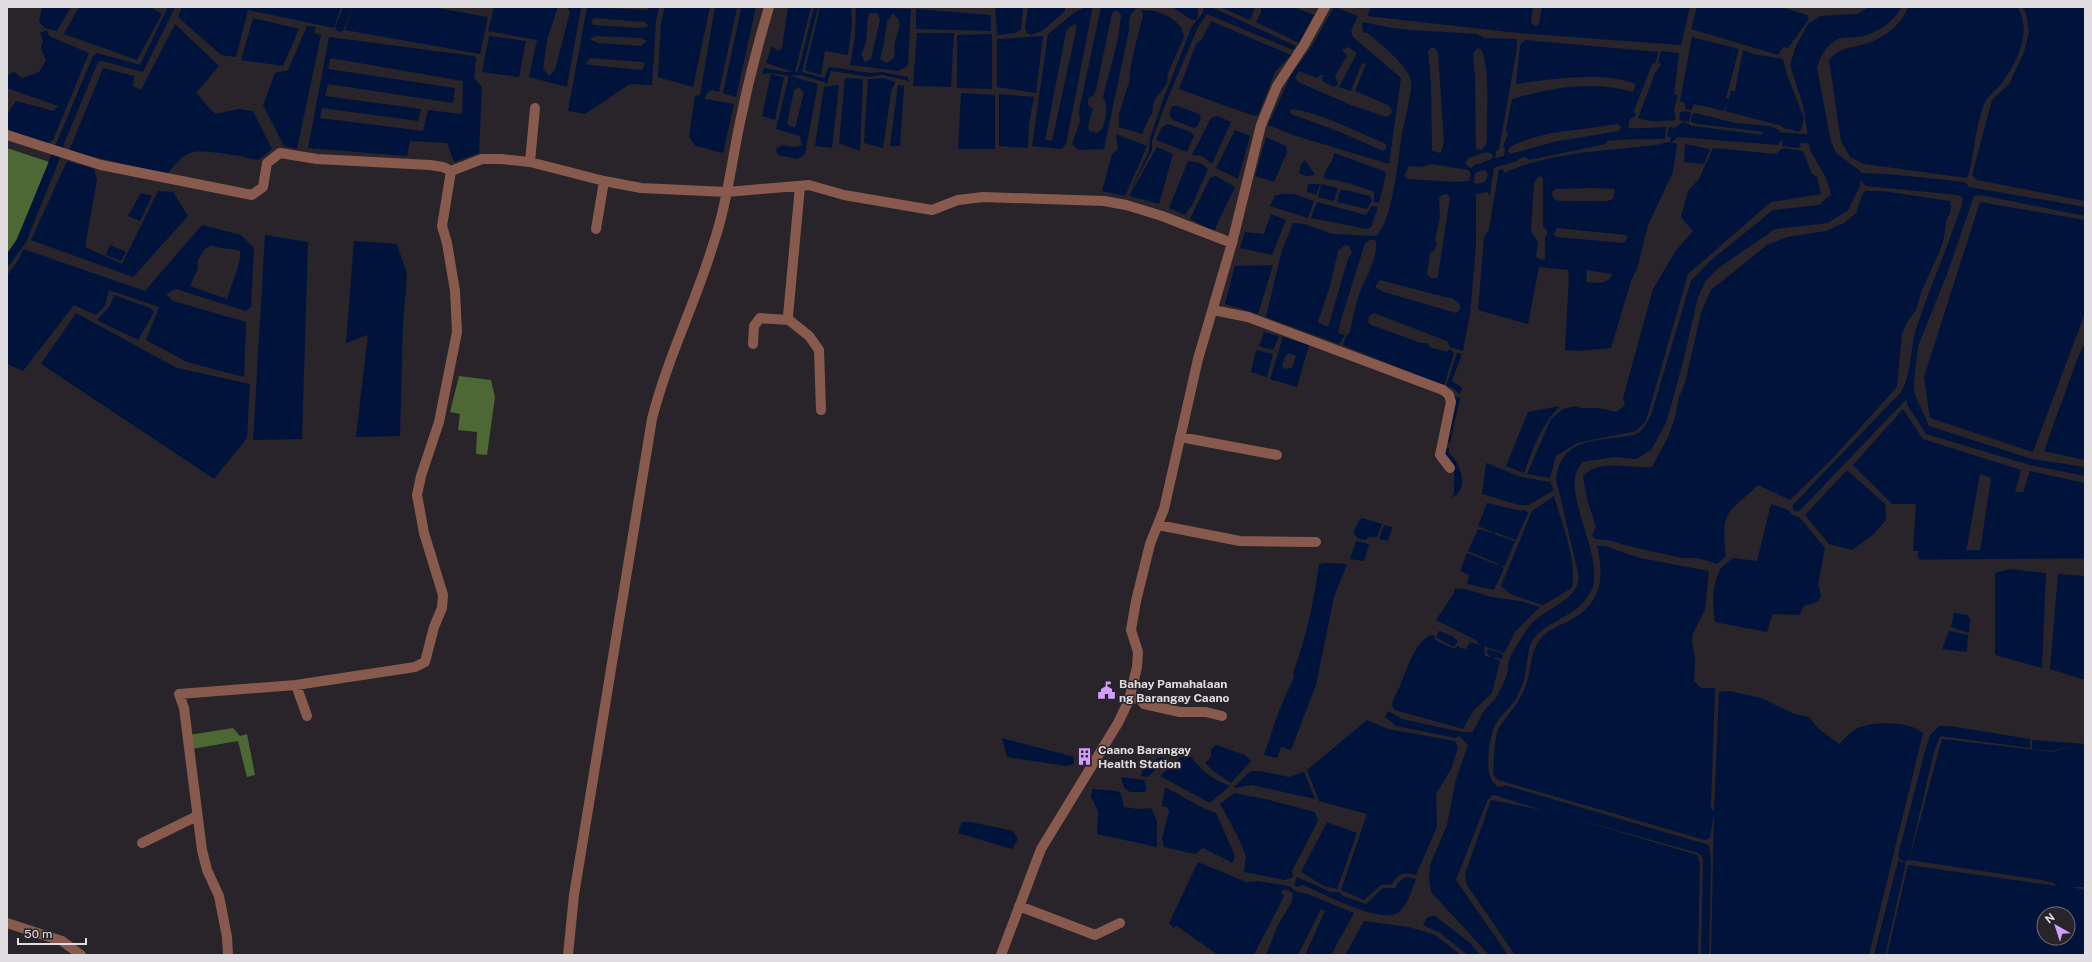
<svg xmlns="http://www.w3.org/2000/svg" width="2092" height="962" font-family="'Public Sans',sans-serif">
  <rect width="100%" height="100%" fill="#28242a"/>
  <path fill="#4d6834" d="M7,148L49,162L15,243L7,254Z
    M459,376L491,380L495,397L487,455L476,454L477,432L458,430L460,414L450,412Z
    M233,728L240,736L247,734L255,775L247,777L238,741L192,749L189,735Z"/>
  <path fill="#00133b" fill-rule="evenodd" d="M42,7H71L57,31L45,28L39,22Z
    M79,7H151L162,14L137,60L64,34Z
    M168,7H175L143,72L102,61L98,62L61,151L54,149L93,56L97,53L140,65Z
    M182,7H341L334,28L248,10L236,57L221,55L178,17Z
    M353,7H432L488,17L480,54L345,30Z
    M494,7H558L547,40L543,69L549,76L555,70L570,12L567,7H581L567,87L529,77L537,40L488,31Z
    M587,7L647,10L651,7H659L656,21L652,85L630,84L585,114L568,111ZM594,18L645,22L648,25L647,27L640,28L593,25L591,21ZM596,36L641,38L647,41L641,46L598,43L590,39ZM590,58L642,62L645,64L642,70L590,65L586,63Z
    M665,7H710L693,87L658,77L661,22Z
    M715,7H756L736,97L723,93L741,9L737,8L719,92L712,90L707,93L705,99L734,104L723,153L695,146L689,136L695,96L700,95Z
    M788,7H811L795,72L798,71L814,7H818L802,72L824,78L829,67L871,73L882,72L908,77L909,81L882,75L870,77L831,71L827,83L800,75L790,76L818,84L805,154L798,159L778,155L776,149L782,145L795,147L802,145L800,136L776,129L789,76L771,73L762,74L764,68L785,72H793L766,63L772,46L778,51L782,48ZM799,87L804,92L795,128L787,124L794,90Z
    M820,7H851L852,23L848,55L825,51L821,75L805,70Z
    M856,7L911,9L908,65L899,71L850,65L855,37ZM869,13H877L880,20L871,59L865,62L861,54C870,40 865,28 869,13ZM893,14C905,22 897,31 895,42C894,48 895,53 894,58L887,63L880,59L884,43L887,21Z
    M995,7H1023L1021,29L1015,33L997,35Z
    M1028,7H1065V11L1042,31L1031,35L1027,33L1025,28Z
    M1087,7H1092V11L1066,144L1061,149L1032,146L1048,34L1075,12ZM1075,24L1077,26L1052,141L1045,140L1066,32L1069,27Z
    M1101,7H1139C1129,12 1129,19 1129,30L1104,149L1078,150L1072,144L1080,122L1079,111ZM1117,10L1121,15L1118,39L1103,97C1109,107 1106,119 1102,129L1097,133L1089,131L1088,126L1093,109L1088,105V99L1094,95L1097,85L1112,13Z
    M1172,7H1198L1197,19L1192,20Z
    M1204,7H1211L1296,46L1293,50L1207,14L1198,27L1165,105L1152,141V150L1129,193L1149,151L1150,138L1163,100L1192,26L1202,14Z
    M1220,7H1255L1250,20Z
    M1261,7H1293L1314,15L1299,43L1256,22L1261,12Z
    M1334,7L1358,16L1351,31L1353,37L1401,78L1389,164L1293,135L1268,125L1291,75L1312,46ZM1348,47L1357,53L1339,87L1351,91L1362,63L1366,64L1355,91L1388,105L1392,110L1391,114L1386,117L1351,105L1298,82L1295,77L1299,71L1317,78L1320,75H1323L1322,81L1334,87L1338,84L1335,76L1347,56L1342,50ZM1294,109C1326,115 1357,132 1386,144V149L1383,151L1340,132L1291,114L1290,110Z
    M1371,7H1533L1531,23L1535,26L1539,24L1542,7H1690L1681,45L1518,33L1367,16Z
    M1697,7H1780L1807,15L1809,19L1788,48L1783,47L1778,55L1691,29Z
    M1870,7H1901C1896,20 1877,33 1863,36C1856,38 1848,37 1841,38C1828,42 1820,56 1817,68L1831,142L1836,153L1859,170L1861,173L1889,174L1965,182L1969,187L2085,207V216L1981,195L1974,196L1947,274L1918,346L1913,390L1929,426L2032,459L2085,467V476L2030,465L1926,434L1908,406L1906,398L1901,391C1912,375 1910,351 1915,332C1929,289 1948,247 1962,204L1963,198L1958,195L1866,186L1860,180V186L1848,210L1828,223L1775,229L1717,269L1705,282L1698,297L1683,362L1666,423L1651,450L1636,459L1615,457L1582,462C1580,466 1575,473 1575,478C1571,509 1605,564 1591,591C1577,618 1549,619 1534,638C1526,649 1528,667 1524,679C1522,686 1519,693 1516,699C1510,708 1500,715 1495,725C1489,738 1483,776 1496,785L1493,794L1487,801L1456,880L1508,955H1489L1431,892L1429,877L1430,865L1447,825L1456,779L1468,745L1459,736L1456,738L1396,726L1385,717L1388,711L1402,719L1462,732H1472C1478,725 1479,718 1484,711C1489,704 1496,701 1499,692C1502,686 1507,677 1508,669C1508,666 1508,663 1509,660C1510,655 1527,628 1531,624C1547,607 1576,602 1579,577L1556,479C1561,441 1589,441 1621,437C1626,436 1632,436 1636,434C1644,431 1647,422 1651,415L1691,281L1710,261L1773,210L1819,205L1831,194L1826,178L1810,150L1803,105L1790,65L1796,46L1808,24L1820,16L1857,14Z
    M1908,7H2017C2033,30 2017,63 2002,83C1996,90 1986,97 1983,107C1976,127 1974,151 1969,173L1967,178L1864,164L1850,157L1841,141L1829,60C1841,46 1851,49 1868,43C1885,37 1902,24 1908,7Z
    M2022,7H2085V201L1977,180L1972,175L1992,100L2009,84L2024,52L2029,32L2026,13Z
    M916,9L991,15V31L916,29Z
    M1142,10L1155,11L1170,17L1181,27L1184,37L1168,73L1167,83L1156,98L1153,104L1152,114L1148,120L1142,134L1119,127V114L1130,79C1128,71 1140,27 1143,16Z
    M253,18L299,29L283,66L241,60Z
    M1211,21L1291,55L1275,72L1258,115L1254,116L1179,89L1196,44L1202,39Z
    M1364,22C1400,32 1440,31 1477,34L1485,38L1517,39V48L1499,149L1496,152L1490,195L1487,192L1476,194V245L1470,314L1463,351L1450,347L1447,341L1374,313L1369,316L1368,322L1371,325L1421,343H1428L1429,347L1447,352L1449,349L1454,353L1444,386L1343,345L1345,338L1350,332C1353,318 1356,301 1362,287C1367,277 1380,251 1375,240H1370L1365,243L1341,320L1338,333L1345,335L1339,344L1266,317L1282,250L1293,223L1304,224L1333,234L1376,236C1393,222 1398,157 1402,134C1404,124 1413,88 1411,81C1408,65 1381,45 1369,34L1363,32L1362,24ZM1431,48H1435L1438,53L1444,141L1441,153L1432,151L1431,84L1428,51ZM1477,48L1481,49C1491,70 1486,115 1487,139L1486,145L1481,150L1476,149L1475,76L1473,54ZM1486,152L1492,154L1493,157L1488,163L1476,164L1471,168L1465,164L1468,158ZM1432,164L1468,170L1471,174L1469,181L1456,182L1408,179L1404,176L1409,166L1421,167ZM1485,169L1488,174C1486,182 1484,183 1476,184L1474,182L1475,173ZM1447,194L1450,198L1438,275L1437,278H1431L1427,275L1430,253L1434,251L1437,243L1435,240L1440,216L1439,199L1442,195ZM1345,245L1349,246L1352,253L1348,259L1329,324L1327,327L1318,322L1330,286L1338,251ZM1380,280L1453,299L1460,304V310L1456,313L1384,292L1375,287Z
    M175,24L219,66L196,93L215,114L239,109L253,111L272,149L258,160C244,157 202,148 190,153C180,157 174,166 167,174L69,151L103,68L134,76L133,86L141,90Z
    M307,26L316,27L314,33L321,35L297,149L284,146L263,105L275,73L288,70Z
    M47,30L49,36L89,53L53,140L47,144L7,129V114L16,101L54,111L58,106L7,88V76L14,72L22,78L39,72L46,60L41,48L43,40L40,33Z
    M917,33H954L951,87L913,86Z
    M992,34V89L957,88V35Z
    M489,36L526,41L519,77L482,72Z
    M1043,36L1036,93L997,87V39Z
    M329,37L474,56L476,58L474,78L482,87L479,153L454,162L447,143L410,141L407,156L308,148ZM330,58L463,81L462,114L428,110L423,131L320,118L322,108L418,121L421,109L325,96L328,84L453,103L455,88L328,69Z
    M1692,37L1739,49L1726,98L1729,99L1731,91H1735L1743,50L1753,54L1783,59L1787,75L1804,118L1801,130L1798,132L1789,129H1785L1782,126L1725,111L1728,102L1724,111L1694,104L1691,110L1685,109V103L1680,101Z
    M1525,40L1658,52L1656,62L1652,64L1634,111L1636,116L1630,119L1628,127C1634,130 1656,127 1666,127L1665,139C1628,139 1590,140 1554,148C1537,152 1521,159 1503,163L1505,150L1503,146L1508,134L1506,129L1512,99C1551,88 1593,80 1633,92L1636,84C1603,71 1550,79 1516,84L1520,45ZM1618,124L1621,127L1619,131L1553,142L1511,154L1508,152L1509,148C1532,134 1565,131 1590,128C1599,127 1609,125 1618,124Z
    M1661,51L1679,53L1674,94L1678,95L1674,109L1676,120C1663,121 1651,123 1638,118L1655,73L1661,64L1658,63Z
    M771,74L784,77L775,120L762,116Z
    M845,78L863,79L860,151L839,143Z
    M883,78L895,82L891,92L883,148L864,143L868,79Z
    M839,85L832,148L815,146L824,87Z
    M898,85L904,86L900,146H890Z
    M961,93L995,95V149H958Z
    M999,94L1034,97L1029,124L1028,148L999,146Z
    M1172,106H1178L1199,114L1201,117L1197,127L1194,128L1173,120L1169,114Z
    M1685,111L1691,112L1689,122L1681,121L1679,119L1680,112Z
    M1695,113L1735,123L1770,126L1779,130L1781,134L1698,124L1691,122L1692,115Z
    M1217,116L1231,122L1212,164L1202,156L1192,155L1211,118Z
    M1684,122L1692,126L1781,137L1778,145L1678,137L1672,142L1677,144L1673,172L1648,225L1637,269L1631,281L1611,348L1578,351L1565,350L1569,276L1568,270L1539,267L1528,324L1478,310L1484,238L1489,229L1499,170L1503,169L1504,173C1550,152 1606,151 1655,145C1660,145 1665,142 1670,142L1671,138L1667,136L1669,127L1675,128L1681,123ZM1539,176L1543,178V226L1548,232L1545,238V258L1542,260L1536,257L1538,242L1531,232L1534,183ZM1591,188L1615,189L1613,199L1607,201H1560C1554,200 1552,198 1552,192L1555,189ZM1557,228L1626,235L1628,237L1624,243L1556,237L1554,234ZM1587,270L1612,274C1609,285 1596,283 1586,282Z
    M1168,124L1191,132L1194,136L1187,152L1156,140L1162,127Z
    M1235,130L1250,136L1238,179L1216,168Z
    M1784,133L1799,135L1802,138L1799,148L1782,146Z
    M1116,134L1147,146L1125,196L1102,191L1112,154L1118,149Z
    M1266,137L1286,146L1287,152L1274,182L1255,176Z
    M1685,144L1710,149L1704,164L1684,162Z
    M1157,147L1173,154L1159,204L1129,196Z
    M1713,148L1776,154L1783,148L1803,151L1812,174L1817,177L1821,194L1771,202L1688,274L1646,421L1636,431L1577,443L1556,456L1550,478L1527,474L1551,419L1563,409L1576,406L1581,408H1599L1616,412L1625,405L1623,398L1653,289L1675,252L1693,231L1681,217L1688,191L1699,179Z
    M1334,153L1384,171L1386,174L1379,203L1374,202V192L1349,183L1324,178C1325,167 1333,164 1334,153Z
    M1305,160L1315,175L1306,176L1299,173L1301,164Z
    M67,161L94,169L97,180L85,247L122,264L158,191L173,192L188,216L133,277L31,240Z
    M1188,161L1201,163L1208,169L1192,205L1185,215L1169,208Z
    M1215,176L1235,187L1214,231L1190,219L1210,178Z
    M1308,184H1320L1316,195L1307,192Z
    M1321,184L1338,188L1334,201L1318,197Z
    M1341,189L1370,196L1372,200L1367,209L1337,202Z
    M1865,191H1882L1950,201L1951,211L1947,219L1943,242L1938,255L1922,290L1916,310L1907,322L1902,334L1897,387L1831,460L1790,500L1758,485C1728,514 1720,509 1726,556L1717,564L1697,558H1682L1637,548L1608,540L1595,539L1592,535L1596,527L1587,499L1583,476C1600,458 1630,469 1652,467L1668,437L1675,418L1679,397L1685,383L1701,313L1711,290L1767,245L1787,237L1826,231L1844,223L1856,213L1862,195Z
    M141,193L152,196L140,221L128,216Z
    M1282,194H1294L1314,201L1308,218L1270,206L1275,196Z
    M1317,202L1366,215L1372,206L1378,207L1371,227L1367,229L1311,218Z
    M1980,202L2085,220V313L2033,452L1930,418L1924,377Z
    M1271,214L1286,220L1272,255L1240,248L1245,232L1264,234Z
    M202,225L241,235L254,248L251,307L246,311L176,289L166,294L173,301L246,322L244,377L187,362L146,340L159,307L109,290L105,306L96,315L74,305L23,371L7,364V276L19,259L23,249L145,291ZM211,245C221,250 230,247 240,251C242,263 230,287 227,299L190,286L198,268L197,262L204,250Z
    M265,235L308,242L302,439L253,440Z
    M354,241L397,244L407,274L403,324L400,436L356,437L368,335L346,343Z
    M110,245L126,252L121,261L106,255Z
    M1273,265L1258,314L1225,304L1235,266Z
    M114,295L150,308L154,312L138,340L97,320L110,306Z
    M76,313L177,368L250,384L247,438L214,479L41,364Z
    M1264,332L1279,336L1273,350L1259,346Z
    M1283,337L1309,345L1297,387L1270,379ZM1289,353L1296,356L1292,368L1284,369L1282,365L1286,355Z
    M2085,343V460L2044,451L2078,357Z
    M1256,350L1273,354L1267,377L1251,372Z
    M1457,353L1462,354L1452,381L1462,388L1460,394L1453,388L1446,386Z
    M1453,396L1460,398L1450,443L1444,442Z
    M1560,406C1541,425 1533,448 1524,473L1506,466L1528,412Z
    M1903,409L1923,439L2021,470L2015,492H2023L2030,471L2085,483V550L1980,551L1991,478L1980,474L1966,552L1913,551L1916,504H1892L1853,465Z
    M1442,447L1449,448V453C1461,463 1470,491 1451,498L1454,494C1455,490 1453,487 1454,484C1455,469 1453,467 1442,455Z
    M1486,463L1521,477L1550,482L1554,490L1529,505H1519L1482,494Z
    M1847,470L1885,504L1886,520L1873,535L1852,550L1829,544L1805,515Z
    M1554,496C1562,525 1577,558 1572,588L1543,605L1512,595L1501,586L1532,511Z
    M1487,503L1522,511L1525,510L1528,513L1516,540L1495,532L1494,534L1515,541L1505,566H1500L1504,568L1494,590L1467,584L1469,575L1460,571L1467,553L1498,565L1499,564L1468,551L1478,529L1492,533L1493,532L1478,526Z
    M1771,504L1788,510L1792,515L1799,517L1825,548L1818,584L1821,595L1819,601L1804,606L1799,615L1773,614L1767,632L1715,622C1712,606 1712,583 1721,568C1724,564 1730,561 1733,558L1757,561Z
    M1362,518L1382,524L1377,537H1368L1366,540L1359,539L1353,533L1359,521Z
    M1384,525L1392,527L1388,541L1379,539Z
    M1356,541L1369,544L1364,561L1350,559Z
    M1597,546H1605L1640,558L1709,571L1705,610L1693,633L1692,642L1695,658L1694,681L1701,688H1715L1711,808L1714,812L1719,692L1729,691L1761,698L1794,714L1809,717L1818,728L1839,744C1844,740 1848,734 1853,731C1868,720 1910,721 1923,733L1869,955H1711L1714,813L1710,838L1705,840L1498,780L1493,774C1494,764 1494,736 1499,728C1508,714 1520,702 1526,685C1531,671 1530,653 1539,641C1545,631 1558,626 1569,621C1601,604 1605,579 1597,546Z
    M1326,563L1347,564L1334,597L1316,685L1291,750L1281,747L1277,758L1264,755L1278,713L1294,677L1293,673C1306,638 1314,602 1319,564Z
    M2010,569L2046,573L2042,668L1995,655V573Z
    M2058,574L2085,576V680L2050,669Z
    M1454,589H1465L1492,597L1520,601L1540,607L1515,632L1504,653L1484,646L1485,656L1491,657L1487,653L1488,649L1501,653L1503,656L1501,659L1492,657L1500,661L1492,693L1473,711L1463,729L1395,710L1392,706C1393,697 1397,693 1400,686C1406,671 1417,636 1434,635L1435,640L1452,648H1456L1458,645L1460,648L1466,649L1470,642L1480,645L1476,640L1436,620L1454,593Z
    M1954,613L1968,615L1970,619L1969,633L1951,627Z
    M1439,631L1452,636L1458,641L1454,647L1452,646L1436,637Z
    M1949,631L1968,635L1967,652L1942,649Z
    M1367,720L1388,729L1455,741L1458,748L1451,769L1436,794L1437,827L1416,875C1404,872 1398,873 1392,884L1381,885L1364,900L1341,890L1367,814L1319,801L1307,770Z
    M1939,726H1950L2030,739V748L1940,736L1934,752L1909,859L1905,862L1899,859L1898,855L1922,763V761L1930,735Z
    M1002,738L1074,757V764L1066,766L1007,757Z
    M1942,739L2053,752L2069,747L2084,749L2085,887H2071L2085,890V955H1887L1908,865L2057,886L2053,883L2042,880L1909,860ZM2044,914H2068V938H2044Z
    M2032,740L2085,744V749L2068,747L2052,751L2032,749Z
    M1216,745L1245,755L1251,761L1231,783L1213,771L1205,763L1211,757V749Z
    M1161,757L1169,762L1156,769L1148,777L1141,776L1143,766Z
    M1181,757H1191C1202,771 1213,780 1230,786L1210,803L1160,776Z
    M1253,771H1260L1289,777L1304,772L1315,799L1252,785L1233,788L1248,773Z
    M1121,777L1144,780L1147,789L1144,792H1130L1124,788Z
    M1504,785L1709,845L1711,861L1709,955H1701L1703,858L1698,853L1566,816L1697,855L1700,863L1698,955H1515L1467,885L1465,874L1491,800L1542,810L1498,796Z
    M1165,787L1203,808L1216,813L1235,856L1233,863L1203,848L1195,854L1164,847L1162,838L1169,811L1167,807L1162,806Z
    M1092,789L1117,791L1121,794L1124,807L1138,809L1151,808L1157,821V847L1097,834L1098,811L1091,797Z
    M1234,793L1265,799L1315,812L1318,821L1292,871L1293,877L1285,880L1244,872L1246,856L1237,835L1220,804Z
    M962,822H971L1013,831L1018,839L1012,849L958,833Z
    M1327,822L1357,833L1337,889L1324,886L1301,872Z
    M1898,861L1906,863L1885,955H1874Z
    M1198,862L1246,882L1258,881L1289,886L1297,892L1308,894L1354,913L1331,955H1305L1325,911L1321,909L1298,955H1266L1277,927L1292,901L1293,893L1285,889L1281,892L1284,896L1254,955H1218L1177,926L1173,928L1169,923Z
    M1297,877L1331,892H1339L1343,896L1366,904L1383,888H1395L1399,881L1406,877L1416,879C1412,889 1408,905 1399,912C1380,925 1323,893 1303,885L1297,887L1294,885Z
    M1432,916H1435L1469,942L1480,955H1468L1440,933L1423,925L1427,918Z
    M1364,921L1409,927L1435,935L1461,955H1345Z"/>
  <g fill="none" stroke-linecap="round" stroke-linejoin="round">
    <path stroke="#00133b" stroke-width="9" d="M340,27L348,7
      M1766,136L1814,139
      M1530,155L1603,140
      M1485,166L1515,157
      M7,261L22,240L60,146
      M1797,507L1910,389
      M1922,555L2085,554
      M1483,789L1512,793"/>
    <path stroke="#885a4d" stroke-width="10" d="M7,135L101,165L252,195L263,187L267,163L280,153L317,159L430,165L443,167L451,171
      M530,162L535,108
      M800,186L788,316L789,320L809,336L819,350L821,410
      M596,229L604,181
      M1213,310L1248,317L1443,390L1449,395L1451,402L1440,455L1450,468
      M753,344L754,326L760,318L789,320
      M1180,437L1277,455
      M1158,525L1240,541L1316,542
      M296,685L307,716
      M1129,700C1136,697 1140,697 1144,704L1180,712H1206L1222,716
      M142,843L197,816
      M1019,906L1095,935L1120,923
      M7,923L62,941L81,955
      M228,955L227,937L219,896L207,870L202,850L184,708L179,694L296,685L415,667L425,662L434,627L442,608L443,595L424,533L417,495L421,476L439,422L457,332L455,291L447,243L442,226L451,171L482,159H501L530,162L604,181L641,188L727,192L809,185L844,195L932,210L958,200L983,197L1104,201L1126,205L1162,216L1232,243L1261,125L1277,86L1304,45L1325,7
      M568,955L574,895L652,419C667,359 695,304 713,245C726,207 731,167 739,127C747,87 757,47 769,7
      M1001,955L1041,849L1118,723L1129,700L1137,667L1138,652L1131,630L1136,601L1150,544L1164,509L1198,359L1232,243"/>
  </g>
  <defs>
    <symbol id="civic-bare" viewBox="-9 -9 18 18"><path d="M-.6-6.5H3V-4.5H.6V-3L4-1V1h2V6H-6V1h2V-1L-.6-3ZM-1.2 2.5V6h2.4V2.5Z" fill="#d19dfe" stroke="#28242a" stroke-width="2.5" paint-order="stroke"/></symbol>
    <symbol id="building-bare" viewBox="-9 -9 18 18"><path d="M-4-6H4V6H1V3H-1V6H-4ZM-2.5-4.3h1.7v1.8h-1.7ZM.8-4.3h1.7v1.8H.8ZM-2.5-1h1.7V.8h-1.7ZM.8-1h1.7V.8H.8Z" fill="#d19dfe" stroke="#28242a" stroke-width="2.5" paint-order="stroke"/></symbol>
  </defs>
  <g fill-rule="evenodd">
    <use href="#civic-bare" x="1094" y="678" width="25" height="25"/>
    <use href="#building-bare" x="1072" y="744" width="25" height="25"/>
  </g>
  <g text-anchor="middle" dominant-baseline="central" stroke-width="3" stroke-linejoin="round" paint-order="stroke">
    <g font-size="12" font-weight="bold" fill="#e1dee2" stroke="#28242a" text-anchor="start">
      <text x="1119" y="684">Bahay Pamahalaan<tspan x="1119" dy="14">ng Barangay Caano</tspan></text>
      <text x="1098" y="750">Caano Barangay<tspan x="1098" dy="14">Health Station</tspan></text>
    </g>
  </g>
  <rect width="2092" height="962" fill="none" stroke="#e1dee2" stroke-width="16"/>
  <g transform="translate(2056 926) rotate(321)"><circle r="19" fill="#28242a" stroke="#726e74"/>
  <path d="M0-3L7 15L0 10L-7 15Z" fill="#d19dfe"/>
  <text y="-6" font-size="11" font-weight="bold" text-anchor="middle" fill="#e1dee2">N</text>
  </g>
  <path d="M18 938v6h68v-6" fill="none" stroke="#e1dee2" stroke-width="2"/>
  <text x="24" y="938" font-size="12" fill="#e1dee2" stroke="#28242a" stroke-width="3" paint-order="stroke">50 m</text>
</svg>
